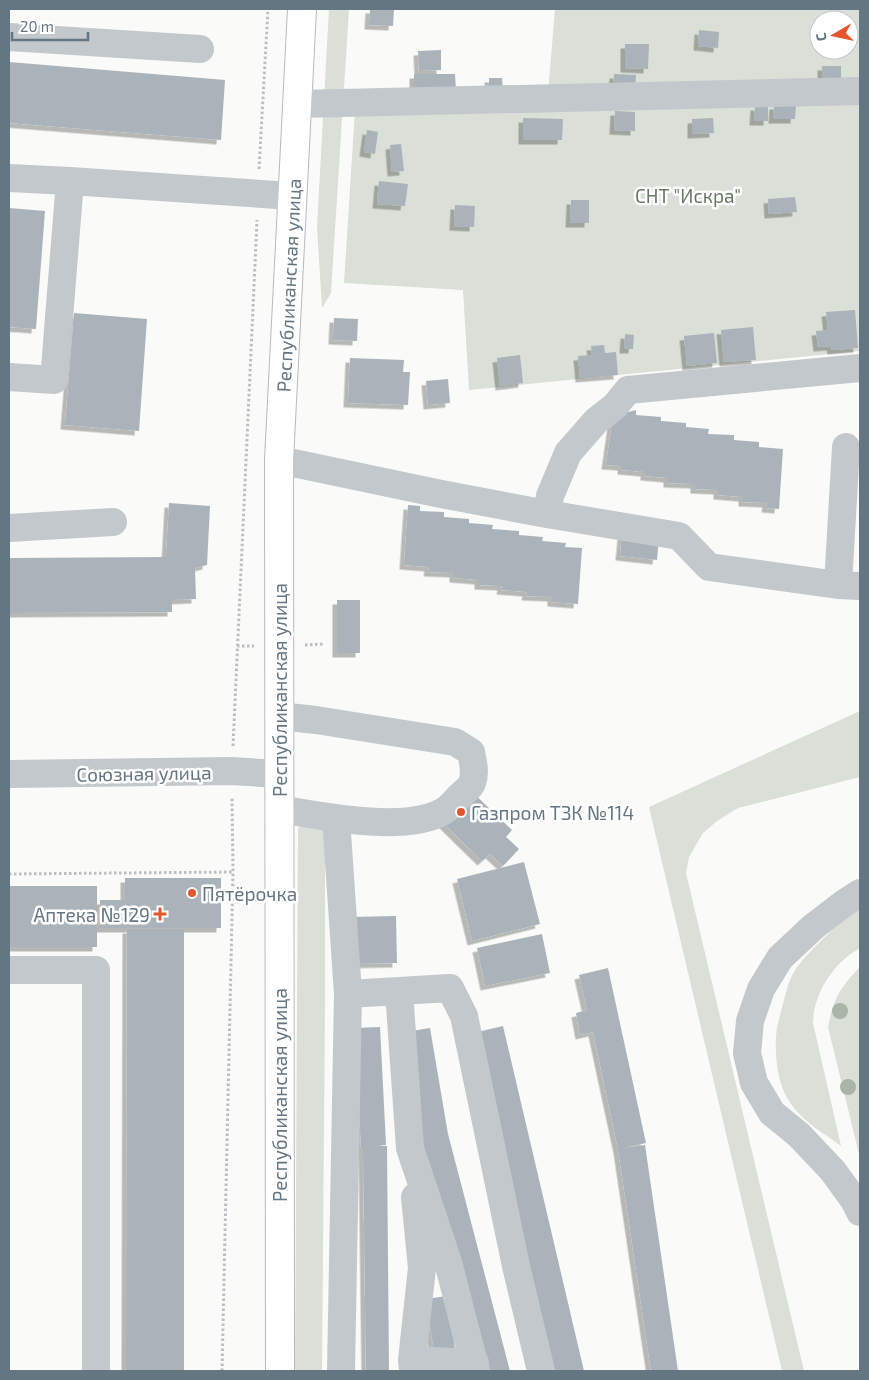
<svg xmlns="http://www.w3.org/2000/svg" width="869" height="1380" font-family="'Exo 2',sans-serif">
  <defs>
    <filter id="shadow"><feDropShadow dx="-4.5" dy="4.5" stdDeviation="0" flood-color="#0004"/></filter>
  </defs>
  <rect width="100%" height="100%" fill="#fafaf8"/>
  <path fill="#dadfd7" fill-rule="evenodd" d="M329,9H349L331,293L322,308L317,227Z
    M555,9H860V351L469,390L463,290L344,283L356,94H548ZM819,20H849V50H819Z
    M860,711V777L738,808L717,821L703,833L689,857L686,873L804,1371H782L649,807Z
    M304,822H314L325,831V1007L322,1371H295L298,829Z
    M860,909V948C838,960 821,983 815,1007C813,1012 814,1018 813,1023L841,1146C824,1133 803,1122 791,1104C776,1084 774,1051 777,1027C779,1019 781,1012 783,1004C786,993 788,982 794,972C802,957 845,916 860,909Z
    M860,967V1158L828,1027C834,998 839,989 860,967Z"/>
  <path fill="#aab3b9" filter="url(#shadow)" d="M370,9H394L393,26L369,25Z
    M699,30L719,32L718,48L698,46Z
    M625,44H649L648,69L625,68Z
    M441,50V70L419,71L418,51Z
    M9,62L225,80L221,140L9,123Z
    M822,66H841V78H822Z
    M414,74H455L456,90L414,91Z
    M614,74L636,75L635,90L613,89Z
    M489,78H502L503,90H489Z
    M774,105H796L795,119H773Z
    M755,106L768,107V121H754Z
    M615,111L635,112V131L614,130Z
    M523,118L563,119L562,140H523Z
    M713,118L714,133L692,134V119Z
    M367,130L378,132L375,154L364,152Z
    M401,144L404,171L392,172L390,145Z
    M379,181L408,184L405,206L377,204Z
    M795,197L797,212L769,214L768,199Z
    M571,200H589V223H570Z
    M455,205L475,206L474,227L454,226Z
    M9,208L45,211L36,329L9,327Z
    M855,310L858,348L832,350L831,346L818,347L816,331L828,330L826,312Z
    M74,313L147,319L139,431L65,425Z
    M334,318L358,319L357,341L333,340Z
    M753,327L756,360L724,362L721,330Z
    M714,333L717,363L687,366L684,336Z
    M625,334L634,335L633,349H624Z
    M604,345L605,353L616,352L618,375L580,378L578,356L592,355L591,346Z
    M520,355L523,383L500,386L497,358Z
    M350,358L404,360L403,372H410L408,405L348,403Z
    M448,379L450,403L428,405L426,381Z
    M636,410V415L661,417V421L686,423V427L709,429L708,434L734,435V440L759,442V447L783,449L779,509L766,508L767,503L743,502V497L718,495V490L695,489V484L668,483V478L645,476V472L622,470V466L606,465L613,416Z
    M169,503L210,506L207,565L195,568L196,599L172,600V612L9,613V558L166,557Z
    M408,505L420,506V511L444,512V517L469,519V523L493,525L492,529L519,531V535L543,537L542,541L566,543L565,547L582,548L578,604L552,602V597L526,596L527,592L501,590L502,586L479,585V580L454,578V573L428,572L429,567L404,565Z
    M622,535L659,538L657,560L620,556Z
    M337,600H360V653H337Z
    M470,790L512,830L506,837L519,849L503,866L490,854L482,861L441,821Z
    M524,862L540,924L472,941L457,879Z
    M125,878H221V928H100V900H125Z
    M9,886H97V947H9Z
    M396,916L397,963L350,964L349,917Z
    M127,929H184V1371H126Z
    M542,934L550,973L485,986L477,948Z
    M608,968L646,1143L623,1148L645,1145L678,1371H651L618,1149L593,1032L580,1035L576,1013L587,1010L579,975Z
    M503,1026L584,1371H553L473,1033Z
    M380,1027L386,1145L376,1146H387L389,1371H366L363,1147H361L355,1028Z
    M430,1028L448,1134L510,1371H482L422,1141L405,1032Z
    M447,1296L455,1349L434,1352L426,1299Z"/>
  <g fill="none" stroke-linecap="round" stroke-linejoin="round">
    <defs>
      <g id="major">
        <path id="s1" d="M280,1371L279,460L302,9"/>
      </g>
    </defs>
    <use href="#major" stroke="#b5babe" stroke-width="30"/>
    <path stroke="#bbbfc2" stroke-width="3" stroke-dasharray="2.5 2.5" stroke-linecap="butt" d="M259,169L268,9
      M305,645L324,644
      M237,646H254
      M233,746L257,220
      M9,874L233,872
      M222,1371L233,872L232,797"/>
    <path stroke="#c3c8cc" stroke-width="28" d="M9,37L200,49
      M298,104L860,91
      M9,178L70,181
      M9,377L54,380L70,181L292,196
      M279,460L441,494L547,514L679,536L709,567L838,585L860,586
      M547,514L550,496L568,453L596,421L615,406L628,390L860,368
      M9,528L113,522
      M838,585L846,447
      M279,716L316,720L455,742L471,752C473,762 476,773 472,783C470,788 463,793 459,797C454,802 449,809 442,812C404,833 321,816 279,809
      M9,774L232,771L279,774
      M336,818L348,994L341,1371
      M860,893L843,904L813,927L780,958L761,989L750,1021L747,1053L754,1083L772,1113L799,1135L833,1171L854,1200L860,1212
      M9,970H96V1371
      M399,991L410,1148L448,1262L476,1371
      M348,994L450,988L464,1016L516,1266L541,1371
      M412,1360L475,1363
      M413,1371L412,1360L422,1268L415,1197"/>
    <use href="#major" stroke="#fff" stroke-width="28"/>
  </g>
  <g fill="#aab4a7">
    <circle cx="840" cy="1011" r="8"/>
    <circle cx="848" cy="1087" r="8"/>
  </g>
  <g fill="#e4572e" stroke="#fff" stroke-width="2">
    <circle cx="461" cy="812" r="5"/>
    <circle cx="192" cy="893" r="5"/>
    <path d="M157.5 906.5h5v5h5v5h-5v5h-5v-5h-5v-5h5z"/>
  </g>
  <g text-anchor="middle" dominant-baseline="central" stroke-width="5" stroke-linejoin="round" paint-order="stroke">
    <g font-size="19" fill="#687a64" stroke="#fff">
      <text x="688" y="195">СНТ "Искра"</text>
    </g>
    <g font-size="19" fill="#657683" stroke="#fff">
      <text stroke="none"><textPath href="#s1" startOffset="1086">Республиканская улица</textPath></text>
      <text transform="translate(279 690) rotate(-90)">Республиканская улица</text>
      <text transform="translate(144 773) rotate(-1)">Союзная улица</text>
      <text transform="translate(279 1095) rotate(-90)">Республиканская улица</text>
    </g>
    <g font-size="19" fill="#657683" stroke="#fff" text-anchor="start">
      <text x="471" y="812">Газпром ТЗК №114</text>
      <text x="202" y="893">Пятёрочка</text>
      <text x="150" y="914" text-anchor="end">Аптека №129</text>
    </g>
  </g>
  <rect width="869" height="1380" fill="none" stroke="#657683" stroke-width="20"/>
  <g transform="translate(834 35) rotate(261)"><circle r="24" fill="#ffffff" stroke="#c1c8cd"/>
  <path d="M0-4L9 19L0 12L-9 19Z" fill="#e4572e"/>
  <text y="-8" font-size="14" font-weight="bold" text-anchor="middle" fill="#657683">С</text>
  </g>
  <path d="M12 32v8h76v-8" fill="none" stroke="#657683" stroke-width="2.5"/>
  <text x="20" y="32" font-size="15" fill="#657683" stroke="#ffffff" stroke-width="4" paint-order="stroke">20 m</text>
</svg>
